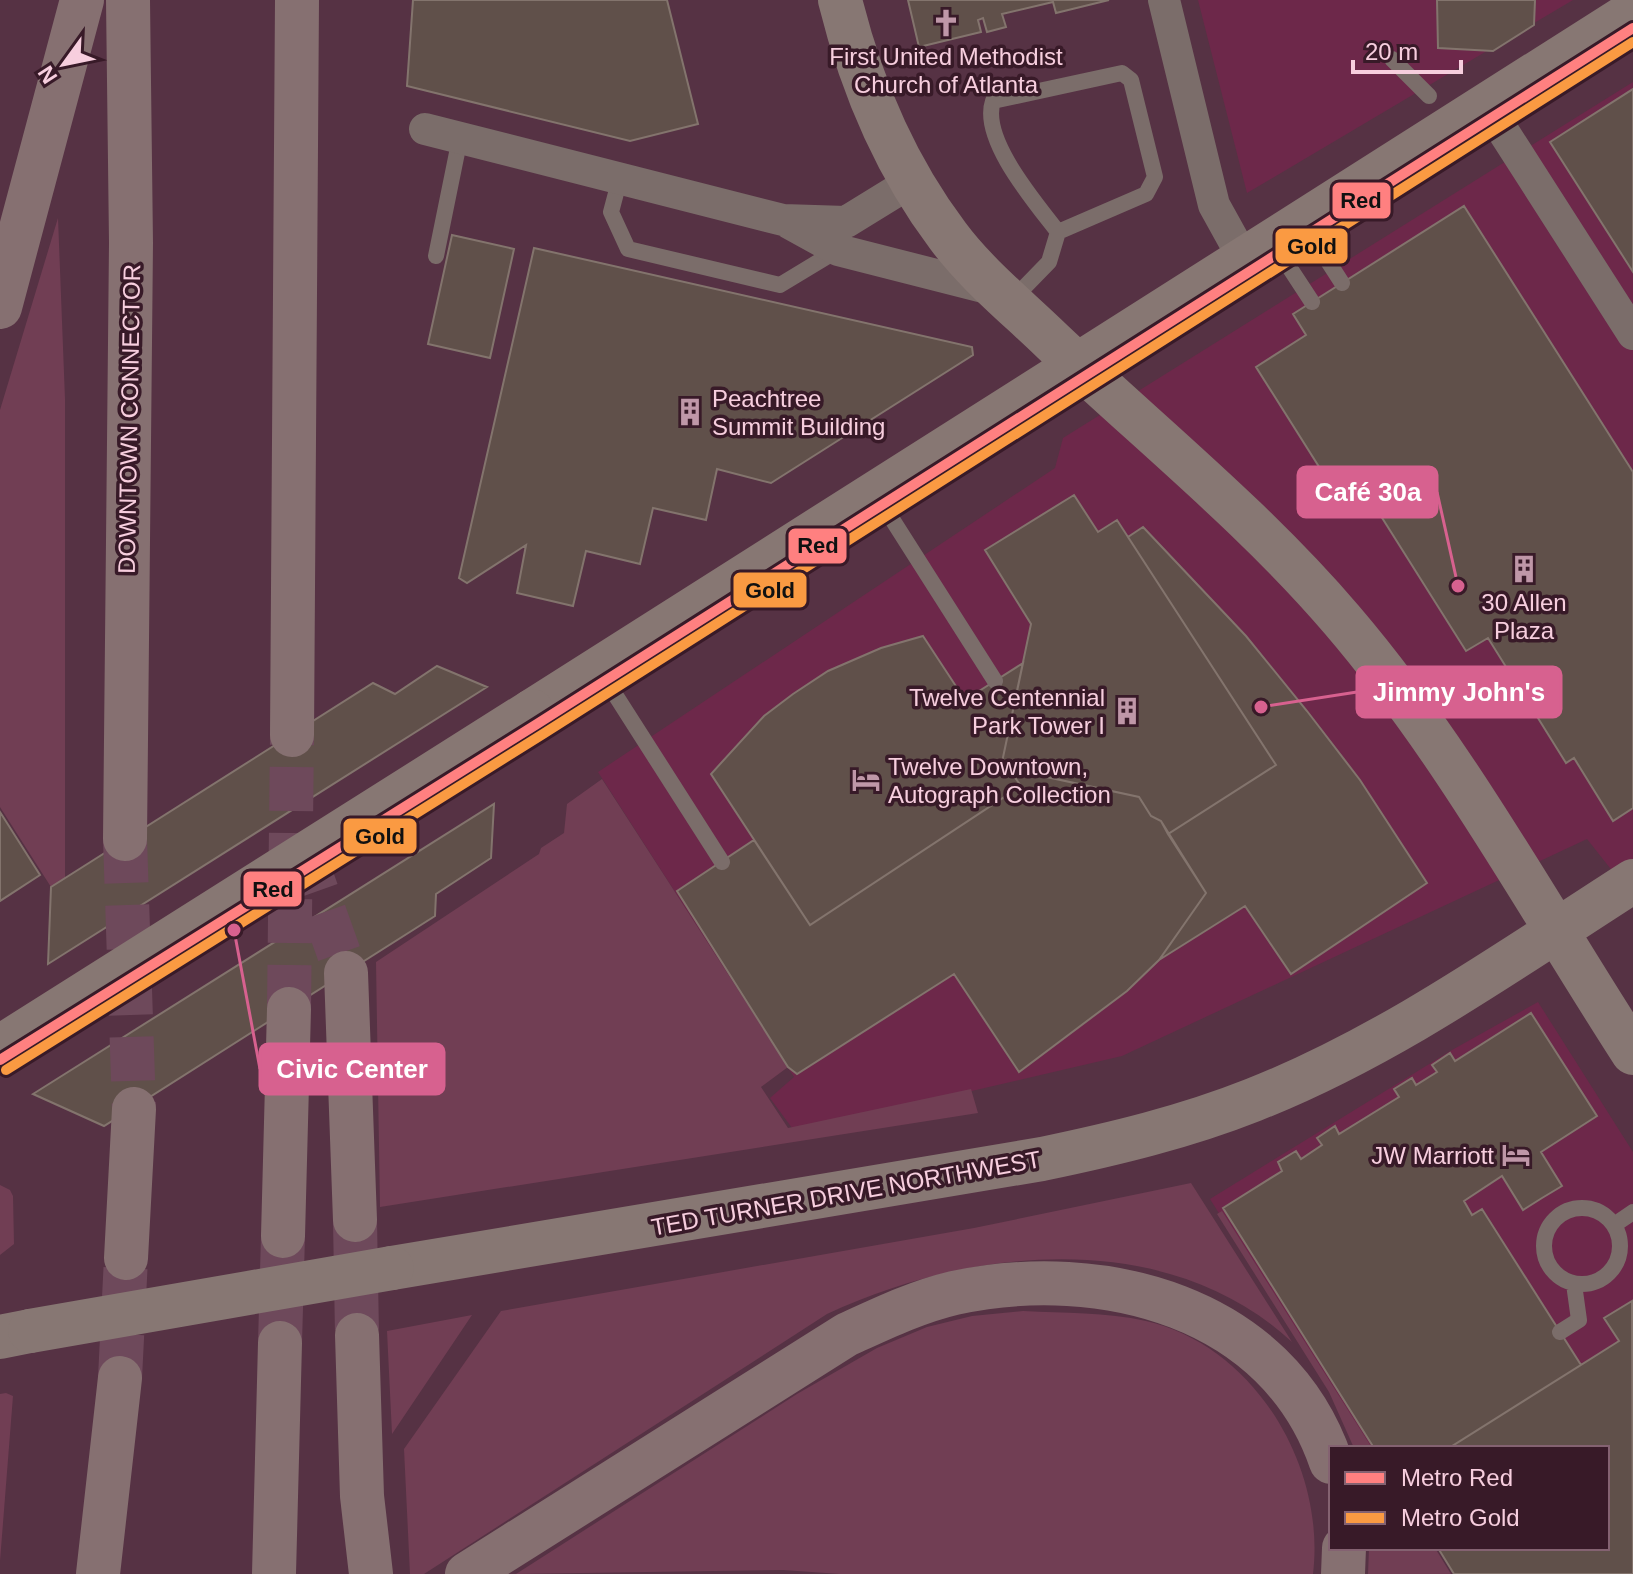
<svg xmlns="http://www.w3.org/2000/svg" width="1633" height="1574" font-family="Arial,sans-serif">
  <rect width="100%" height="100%" fill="#563244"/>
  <path fill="#6d284a" d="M1198,0H1573L1247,193Z
    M1633,82V897L1587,839L1122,1056L795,1132L770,1098L794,1077L598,772L1055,468L1063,438Z
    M1538,1002L1633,1152V1302L1604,1318L1619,1341L1581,1365L1483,1209L1472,1215L1464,1201L1502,1176L1523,1209L1542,1198L1561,1185L1541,1152L1597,1116L1531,1013L1455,1061L1450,1054L1433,1065L1437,1072L1416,1085L1411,1078L1394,1089L1399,1097L1339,1134L1335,1127L1317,1137L1322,1145L1301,1159L1278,1162L1282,1171L1223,1208L1374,1448H1367L1210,1199L1452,1050Z"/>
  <path fill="#713e54" d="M58,218L65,399V878L51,887L0,807V410Z
    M602,779L788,1067L761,1087L788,1128L971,1089L978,1113L380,1207L376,962L539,854L541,848L564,833L567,804Z
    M1191,1183L1292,1342C1167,1226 970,1247 827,1314L424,1574H410L404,1449L501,1311L974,1228Z
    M0,1185L10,1190L13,1196L14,1244L0,1255Z
    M1222,1211L1372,1448H1354L1329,1392L1217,1214Z
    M1023,1311C1064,1313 1106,1312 1146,1321C1255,1346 1326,1467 1313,1574H840L783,1570L516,1574L797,1394L877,1348L927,1327L972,1316Z
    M472,1315L392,1434L387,1331Z
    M6,1393L13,1396L0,1561V1394Z
    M1369,1548H1435L1451,1574H1368Z"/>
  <path fill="#60504a" stroke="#83746d" stroke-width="2" d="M413,0H667L698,124L630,141L407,86Z
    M908,0H1109L1056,13L1053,2L1002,14L1006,27L987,32L983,18L978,20L981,32L919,47Z
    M1437,0H1535L1534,25L1493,51L1438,48Z
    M1633,89V272L1550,142Z
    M1464,206L1633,472V808L1613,821L1574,758L1566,763L1488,638L1466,651L1362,486L1340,500L1256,367L1306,335L1293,314Z
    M452,235L514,249L490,358L428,344Z
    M534,248L972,347L973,355L771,483L717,469L706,520L653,508L640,564L586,551L573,606L517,593L526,545L467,583L459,578Z
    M1074,495L1098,532L1117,520L1276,765L1168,834L1161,821L1151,816L1139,797L1001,767L1031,624L985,550Z
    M1143,527L1246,636L1307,711L1360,780L1427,883L1291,974L1245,906L1159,960L1206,893L1168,834L1276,765L1128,537Z
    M923,636L965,700L1023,663L1001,767L1009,769L1021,786L810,925L711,774L764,716L793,694L828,671L881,648Z
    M437,666L487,687L48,964L51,887L373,683L395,694Z
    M1009,769L1139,797L1151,816L1161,821L1206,893L1159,960L1127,991L1019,1072L954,974L797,1074L788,1067L677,891L754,840L810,925L1021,786Z
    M494,804L491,858L436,894L435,916L104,1126L33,1094Z
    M0,812L40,875L0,901Z
    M1531,1013L1597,1116L1541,1152L1562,1186L1542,1198L1523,1210L1502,1176L1464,1201L1472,1215L1482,1209L1581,1365L1449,1448H1374L1223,1208L1282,1171L1278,1162L1296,1151L1301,1159L1322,1145L1317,1138L1335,1126L1339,1134L1399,1097L1394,1089L1412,1078L1416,1085L1437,1072L1432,1065L1450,1053L1455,1061Z
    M1632,1301L1633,1574H1454L1438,1548H1607V1448H1449L1619,1341L1604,1318Z"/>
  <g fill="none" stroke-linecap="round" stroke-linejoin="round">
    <path stroke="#6e495b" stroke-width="44" stroke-dasharray="44 22" stroke-linecap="butt" d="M125,839L134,1109
      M302,850L346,973
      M289,1009L292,735
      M355,1220L357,1335
      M280,1343L283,1236
      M120,1378L126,1258"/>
    <path stroke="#7b6d6a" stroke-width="16" d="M1392,59L1429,96
      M620,178L611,212L628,249L780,285L838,250
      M1304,224L1342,283
      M1274,244L1312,302
      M436,256L460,138
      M1012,300L1049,262L1058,232L1146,194L1155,177L1131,80L1122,73L993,101C980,139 1036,203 1058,232
      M876,494L995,681
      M600,671L722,862
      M1544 1246a38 38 0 1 1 76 0a38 38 0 1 1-76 0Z
      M1614,1225L1633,1212
      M1560,1332L1579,1320L1574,1284"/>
    <path stroke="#7b6d6a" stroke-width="32" d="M1164,0L1214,205L1245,261
      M1487,106L1633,334
      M425,129L783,220L846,222L911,182
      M789,223L838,250L999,291"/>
    <path stroke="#877773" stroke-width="44" d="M840,0C861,85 895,166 948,236C977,275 1017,307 1052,341C1149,433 1254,517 1342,620C1455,752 1539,908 1633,1053
      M532,711L1633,12
      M392,1268L1042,1159C1114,1144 1185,1127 1253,1100C1388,1047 1511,959 1633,881
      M0,1337L30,1331"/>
    <path stroke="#867071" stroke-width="44" d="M0,307L82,0
      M292,735L297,0
      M125,839L131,243L128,0
      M346,973L355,1220
      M283,1236L289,1009
      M126,1258L134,1109
      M357,1335L362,1496L371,1574
      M98,1574L120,1378
      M274,1574L280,1343
      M467,1574L846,1335C881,1319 916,1302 954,1293C1102,1261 1278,1306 1331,1462
      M1343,1574L1344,1548"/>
    <path stroke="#877773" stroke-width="44" d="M0,1047L532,711
      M30,1331L392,1268"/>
    <defs>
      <path id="metro-1" d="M0,1060L537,724L1633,28"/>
      <path id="metro-2" d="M6,1070L543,734L1633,42"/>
    </defs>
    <use href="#metro-1" stroke="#381a28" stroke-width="16"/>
    <use href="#metro-2" stroke="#381a28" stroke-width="16"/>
    <use href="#metro-1" stroke="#ff8080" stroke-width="10"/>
    <use href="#metro-2" stroke="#fa9a42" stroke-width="10"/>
  </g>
  <defs>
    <symbol id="church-bare" viewBox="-9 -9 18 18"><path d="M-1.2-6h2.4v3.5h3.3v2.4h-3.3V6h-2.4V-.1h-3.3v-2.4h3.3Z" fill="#bf97a8" stroke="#381a28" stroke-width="2.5" paint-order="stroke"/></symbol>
    <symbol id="building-bare" viewBox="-9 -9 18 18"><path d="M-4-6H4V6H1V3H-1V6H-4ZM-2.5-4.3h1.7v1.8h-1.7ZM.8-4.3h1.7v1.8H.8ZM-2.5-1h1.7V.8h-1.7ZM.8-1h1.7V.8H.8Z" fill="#bf97a8" stroke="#381a28" stroke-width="2.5" paint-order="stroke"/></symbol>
    <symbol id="hotel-bare" viewBox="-9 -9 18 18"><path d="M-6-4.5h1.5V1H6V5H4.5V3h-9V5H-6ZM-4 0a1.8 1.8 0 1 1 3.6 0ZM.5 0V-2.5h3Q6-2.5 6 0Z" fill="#bf97a8" stroke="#381a28" stroke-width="2.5" paint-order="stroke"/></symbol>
  </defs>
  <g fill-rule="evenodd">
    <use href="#church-bare" x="926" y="3" width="40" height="40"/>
    <use href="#building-bare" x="670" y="392" width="40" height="40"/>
    <use href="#building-bare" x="1504" y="549" width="40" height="40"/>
    <use href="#building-bare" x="1107" y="691" width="40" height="40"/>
    <use href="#hotel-bare" x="846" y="760" width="40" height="40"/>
    <use href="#hotel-bare" x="1496" y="1135" width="40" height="40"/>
  </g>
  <g text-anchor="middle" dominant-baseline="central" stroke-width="7" stroke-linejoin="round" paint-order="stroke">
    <g font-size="24" fill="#f7cede" stroke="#381a28">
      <text x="946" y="56">First United Methodist<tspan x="946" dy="28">Church of Atlanta</tspan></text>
      <text x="712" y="398" text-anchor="start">Peachtree<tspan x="712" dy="28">Summit Building</tspan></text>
      <text x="1524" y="602">30 Allen<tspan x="1524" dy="28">Plaza</tspan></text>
      <text x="1105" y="697" text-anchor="end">Twelve Centennial<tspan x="1105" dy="28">Park Tower I</tspan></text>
      <text x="888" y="766" text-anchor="start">Twelve Downtown,<tspan x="888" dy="28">Autograph Collection</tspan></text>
      <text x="1494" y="1155" text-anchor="end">JW Marriott</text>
    </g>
    <g font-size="24" fill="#f7cede" stroke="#381a28">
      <text transform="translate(129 419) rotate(-89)">DOWNTOWN CONNECTOR</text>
      <text transform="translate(846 1193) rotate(-10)">TED TURNER DRIVE NORTHWEST</text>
    </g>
  </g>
  <path fill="none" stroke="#d7618f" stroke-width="3" d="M1458 586L1437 492M1261 707L1357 692M234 930L260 1069"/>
  <g fill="#d7618f" stroke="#381a28" stroke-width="3">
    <circle cx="1458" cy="586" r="8"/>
    <circle cx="1261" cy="707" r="8"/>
    <circle cx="234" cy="930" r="8"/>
  </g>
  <g fill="#d7618f" stroke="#d7618f" stroke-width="3">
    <rect x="1298" y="467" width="139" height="50" rx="8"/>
    <rect x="1357" y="667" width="204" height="50" rx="8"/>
    <rect x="260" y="1044" width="184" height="50" rx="8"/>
  </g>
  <g font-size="26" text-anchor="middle" font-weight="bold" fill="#fff">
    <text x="1368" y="501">Café 30a</text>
    <text x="1459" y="701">Jimmy John's</text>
    <text x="352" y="1078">Civic Center</text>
  </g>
  <g stroke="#381a28" stroke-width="3">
    <rect x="1331" y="181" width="61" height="39" rx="8" fill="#ff8080"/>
    <rect x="1274" y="227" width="75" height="38" rx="8" fill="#fa9a42"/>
    <rect x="787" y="527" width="61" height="38" rx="8" fill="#ff8080"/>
    <rect x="732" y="571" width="76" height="38" rx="8" fill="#fa9a42"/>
    <rect x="342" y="817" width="76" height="38" rx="8" fill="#fa9a42"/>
    <rect x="242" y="870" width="61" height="38" rx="8" fill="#ff8080"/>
  </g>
  <g font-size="22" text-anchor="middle" font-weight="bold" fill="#111">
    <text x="1361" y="208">Red</text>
    <text x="1312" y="254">Gold</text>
    <text x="818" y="553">Red</text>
    <text x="770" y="598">Gold</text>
    <text x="380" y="844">Gold</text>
    <text x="273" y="897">Red</text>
  </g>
  <rect x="1329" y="1446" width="280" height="104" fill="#381a28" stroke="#846271" stroke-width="2"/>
  <rect x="1345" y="1472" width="40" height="12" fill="#ff8080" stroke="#846271" stroke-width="2"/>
  <text x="1401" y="1486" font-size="24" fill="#f7cede">Metro Red</text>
  <rect x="1345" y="1512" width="40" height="12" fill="#fa9a42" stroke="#846271" stroke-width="2"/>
  <text x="1401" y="1526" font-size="24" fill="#f7cede">Metro Gold</text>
  <g transform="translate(64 64) rotate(237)" stroke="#381a28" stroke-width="6" paint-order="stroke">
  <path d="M0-6L14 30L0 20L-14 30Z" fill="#f7cede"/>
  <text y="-12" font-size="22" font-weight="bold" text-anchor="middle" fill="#f7cede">N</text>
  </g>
  <path d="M1353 60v12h108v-12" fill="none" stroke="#f7cede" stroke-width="4"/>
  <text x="1365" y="60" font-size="24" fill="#f7cede" stroke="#381a28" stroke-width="6" paint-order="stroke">20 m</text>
</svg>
